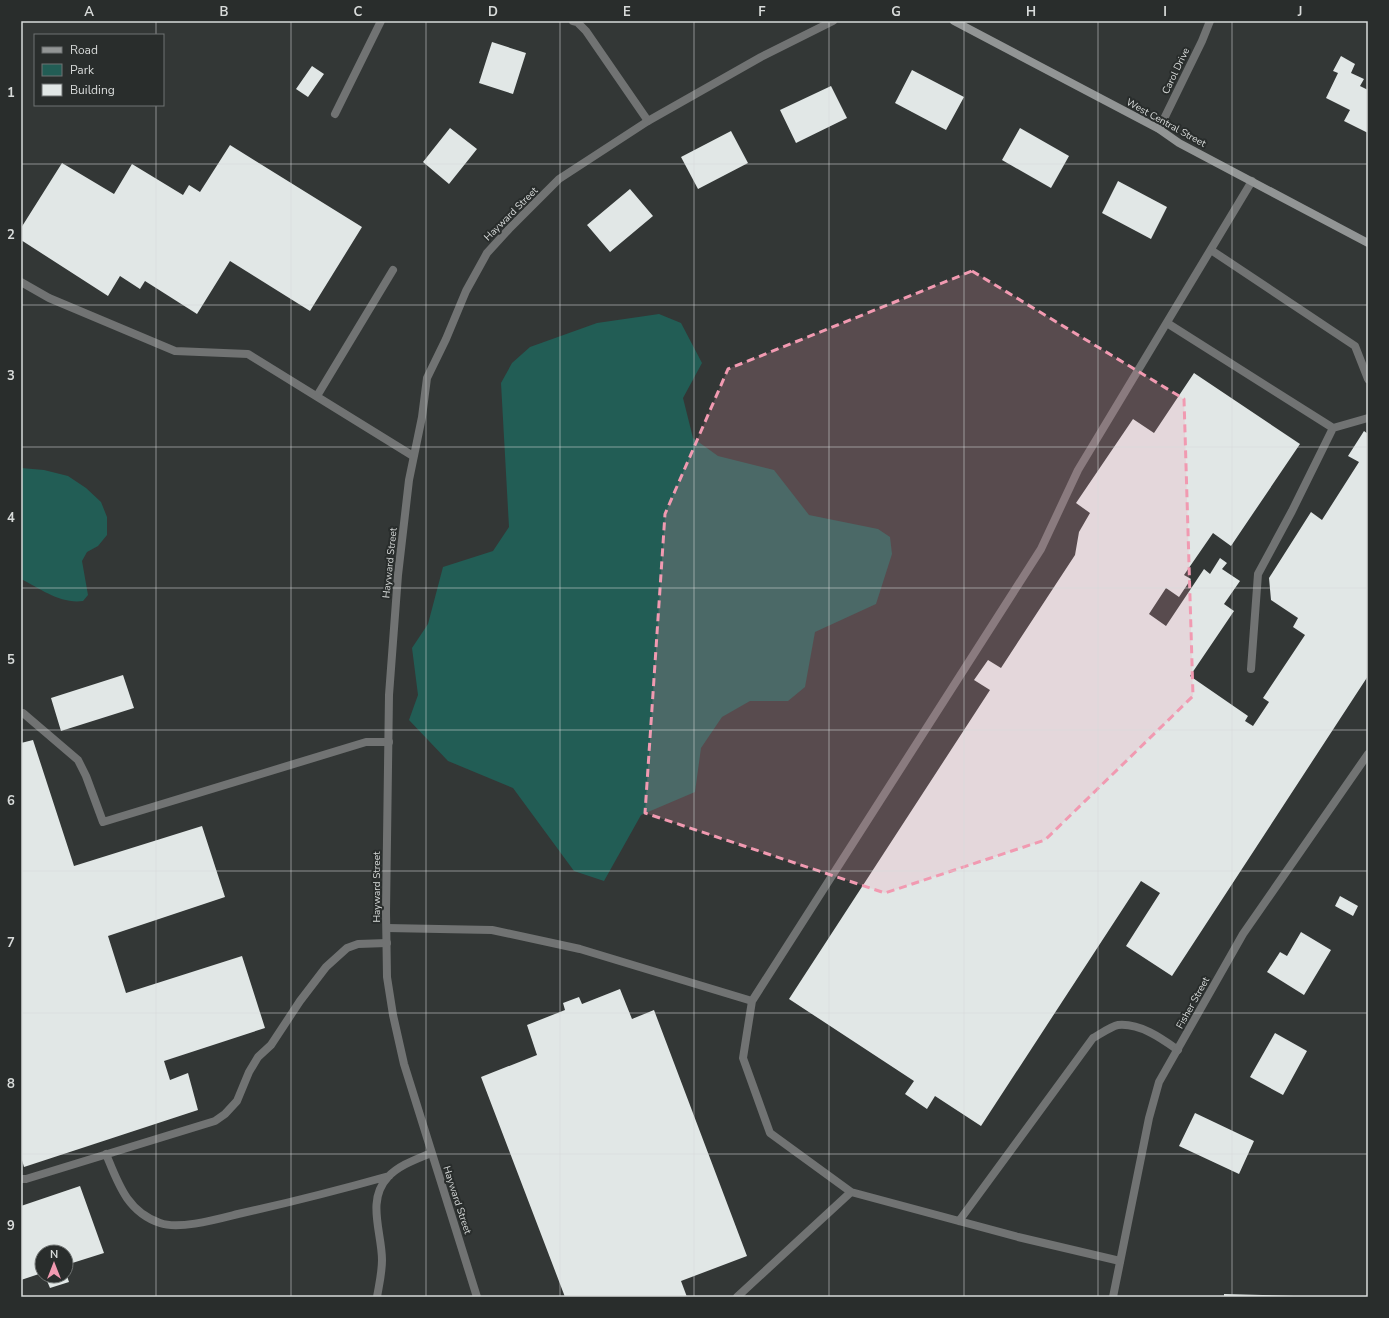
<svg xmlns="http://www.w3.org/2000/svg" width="1389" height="1318" font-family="'Nunito Sans',sans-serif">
  <rect width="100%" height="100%" fill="#333736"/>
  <path fill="#225d55" d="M659,314L681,323L702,363L683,398L693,438L718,456L774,470L809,515L878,529L890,537L892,554L876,604L815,632L805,687L788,701H750L722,717L701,748L695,792L641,815L604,881L574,871L513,788L448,761L409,720L418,695L412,648L428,624L443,567L493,551L509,527L501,383L512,363L530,347L597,323Z
    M21,468L44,470L68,476L86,488L101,502L107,517V535L98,546L87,552L82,561L88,595L83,601C60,604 41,589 21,579Z"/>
  <path fill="#e1e7e6" d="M492,42L526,53L513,94L479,83Z
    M1341,56L1355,64L1351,73L1364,79L1360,86L1368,90V133L1344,121L1350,110L1326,98L1338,73L1333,71Z
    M312,66L324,74L308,97L296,89Z
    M912,70L964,97L946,130L895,103Z
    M831,86L847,118L796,143L780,110Z
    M450,128L477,149L449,184L423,162Z
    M1020,128L1069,156L1051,188L1002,160Z
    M731,131L748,163L698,189L681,157Z
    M230,145L362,227L310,311L230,261L197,314L145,281L140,289L120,276L108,296L21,240V228L62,163L114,194L132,164L183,195L189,185L200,192Z
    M1118,181L1167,207L1151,239L1102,213Z
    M630,189L653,216L610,252L587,225Z
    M1194,373L1300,444L1231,546L1213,533L1184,575L1191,579L1179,597L1166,588L1149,614L1166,626L1204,569L1210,574L1220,558L1227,563L1222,569L1240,581L1224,604L1234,611L1190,676L1248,716L1245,721L1253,726L1269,702L1263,698L1305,635L1293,627L1298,618L1271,600L1269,578L1311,512L1322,520L1359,462L1348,456L1364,431L1368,434V676L1172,976L1126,946L1160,893L1141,881L981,1126L935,1096L927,1109L905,1094L914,1081L789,999L990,690L974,680L988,660L1001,668L1075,555L1079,532L1090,513L1076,503L1133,419L1154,433Z
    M123,675L134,708L61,731L51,698Z
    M33,740L74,866L202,826L225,897L108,936L126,993L242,956L265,1028L164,1061L170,1080L188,1073L198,1110L24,1167L21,1157V743Z
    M1340,896L1358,906L1353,916L1335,906Z
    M1301,932L1331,950L1304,995L1267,972L1280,952L1287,956Z
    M620,989L632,1019L654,1010L747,1256L681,1281L687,1297H565L481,1077L537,1055L527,1025L565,1010L563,1003L579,997L582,1004Z
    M1275,1033L1307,1051L1283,1095L1250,1077Z
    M1195,1113L1254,1141L1239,1174L1179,1146Z
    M80,1186L104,1253L66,1265V1252H42V1273L21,1280V1206Z
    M45,1276H67L69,1282L50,1288Z
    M1224,1294L1294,1296V1297H1224Z"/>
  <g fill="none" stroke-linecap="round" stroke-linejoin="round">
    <path stroke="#717373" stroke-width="8" d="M573,21L577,22L586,31L648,121
      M335,114L381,21
      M1211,250L1355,346L1368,379
      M21,282L49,298L175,351L248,354L413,456
      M1167,323L1333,428L1368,418
      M317,396L393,270
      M1251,669L1258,574L1292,511L1333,428
      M21,713H23L30,719L78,760L86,776L103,822L366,742H389
      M387,928L492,930L580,949L752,1001L1041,549L1078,470L1252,181
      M752,1001L743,1058L770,1133L851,1192L1018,1237L1120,1261
      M106,1154C118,1183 127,1212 160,1223C179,1230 218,1219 238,1214C288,1203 339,1190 389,1176
      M21,1179H26L215,1121L225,1114L237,1101L249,1072L258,1057L271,1045L300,1001L326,967L347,948L358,944L387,943
      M959,1221L1093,1038C1100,1034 1112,1026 1118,1025C1140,1023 1161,1038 1178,1050
      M377,1297C379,1285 382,1273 382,1260C382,1233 366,1200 388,1177C399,1165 417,1159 431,1153
      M737,1297L851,1192"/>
    <path stroke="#717373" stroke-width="8" d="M1159,129L1202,41L1210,21
      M477,1297L404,1064L393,1015L387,977L386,912L389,695L398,575L409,480L422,417L427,378L446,339L466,291L487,253L509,229L559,179L648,121L761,57L833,21
      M1113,1297L1149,1118L1159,1082L1243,934L1368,754"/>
    <path stroke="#929595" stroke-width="8" d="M954,21L1159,129L1179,143L1368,243"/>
  </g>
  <path fill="#f19ab1" fill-opacity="0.2" stroke="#f19ab1" stroke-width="3" stroke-dasharray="8 5" stroke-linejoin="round" d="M972,271L1184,399L1193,696L1045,840L885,893L645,813L665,514L728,369Z"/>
  <path fill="none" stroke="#d8dbda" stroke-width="1" stroke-opacity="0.55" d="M156,21V35M291,21V1297M426,21V1297M560,21V1297M694,21V1297M829,21V1297M964,21V1297M1098,21V1297M1232,21V1297M156,105V1297M21,164H1368M21,305H1368M21,447H1368M21,588H1368M21,730H1368M21,871H1368M21,1013H1368M21,1154H1368"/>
  <g text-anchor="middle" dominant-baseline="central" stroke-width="4" stroke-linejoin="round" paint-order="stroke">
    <g font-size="10" fill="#d8dbda" stroke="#292d2c">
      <text transform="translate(1176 71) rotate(-64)">Carol Drive</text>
      <text transform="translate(1166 123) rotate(29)">West Central Street</text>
      <text transform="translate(511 214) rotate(-45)">Hayward Street</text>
      <text transform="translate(390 563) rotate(-84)">Hayward Street</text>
      <text transform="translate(377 887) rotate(-90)">Hayward Street</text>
      <text transform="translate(1193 1003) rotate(-61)">Fisher Street</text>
      <text transform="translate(457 1200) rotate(72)">Hayward Street</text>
    </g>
  </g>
  <rect width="1389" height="1318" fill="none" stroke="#292d2c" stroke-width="44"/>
  <rect x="34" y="34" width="130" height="72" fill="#292d2c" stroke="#6f7372"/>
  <rect x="42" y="47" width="20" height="6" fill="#929595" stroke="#6f7372"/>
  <text x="70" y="54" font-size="12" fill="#d8dbda">Road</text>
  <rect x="42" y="64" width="20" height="12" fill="#225d55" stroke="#6f7372"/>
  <text x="70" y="74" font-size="12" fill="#d8dbda">Park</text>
  <rect x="42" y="84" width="20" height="12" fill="#e1e7e6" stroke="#6f7372"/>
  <text x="70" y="94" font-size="12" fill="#d8dbda">Building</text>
  <g transform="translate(54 1264)"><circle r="19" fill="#292d2c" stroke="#6f7372"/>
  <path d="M0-3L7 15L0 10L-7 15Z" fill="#f19ab1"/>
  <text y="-6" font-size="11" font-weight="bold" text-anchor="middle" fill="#d8dbda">N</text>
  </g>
  <rect x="22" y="22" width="1345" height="1274" fill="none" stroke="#d8dbda" stroke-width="1.5"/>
  <g font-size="13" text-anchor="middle" font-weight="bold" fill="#d8dbda">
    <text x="89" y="16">A</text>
    <text x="224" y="16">B</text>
    <text x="358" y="16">C</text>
    <text x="493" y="16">D</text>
    <text x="627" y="16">E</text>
    <text x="762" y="16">F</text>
    <text x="896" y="16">G</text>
    <text x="1031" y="16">H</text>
    <text x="1165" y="16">I</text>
    <text x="1300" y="16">J</text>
    <text x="11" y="97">1</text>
    <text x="11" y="239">2</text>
    <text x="11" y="380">3</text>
    <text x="11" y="522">4</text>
    <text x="11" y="664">5</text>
    <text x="11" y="805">6</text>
    <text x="11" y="947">7</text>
    <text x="11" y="1088">8</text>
    <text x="11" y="1230">9</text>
  </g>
</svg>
